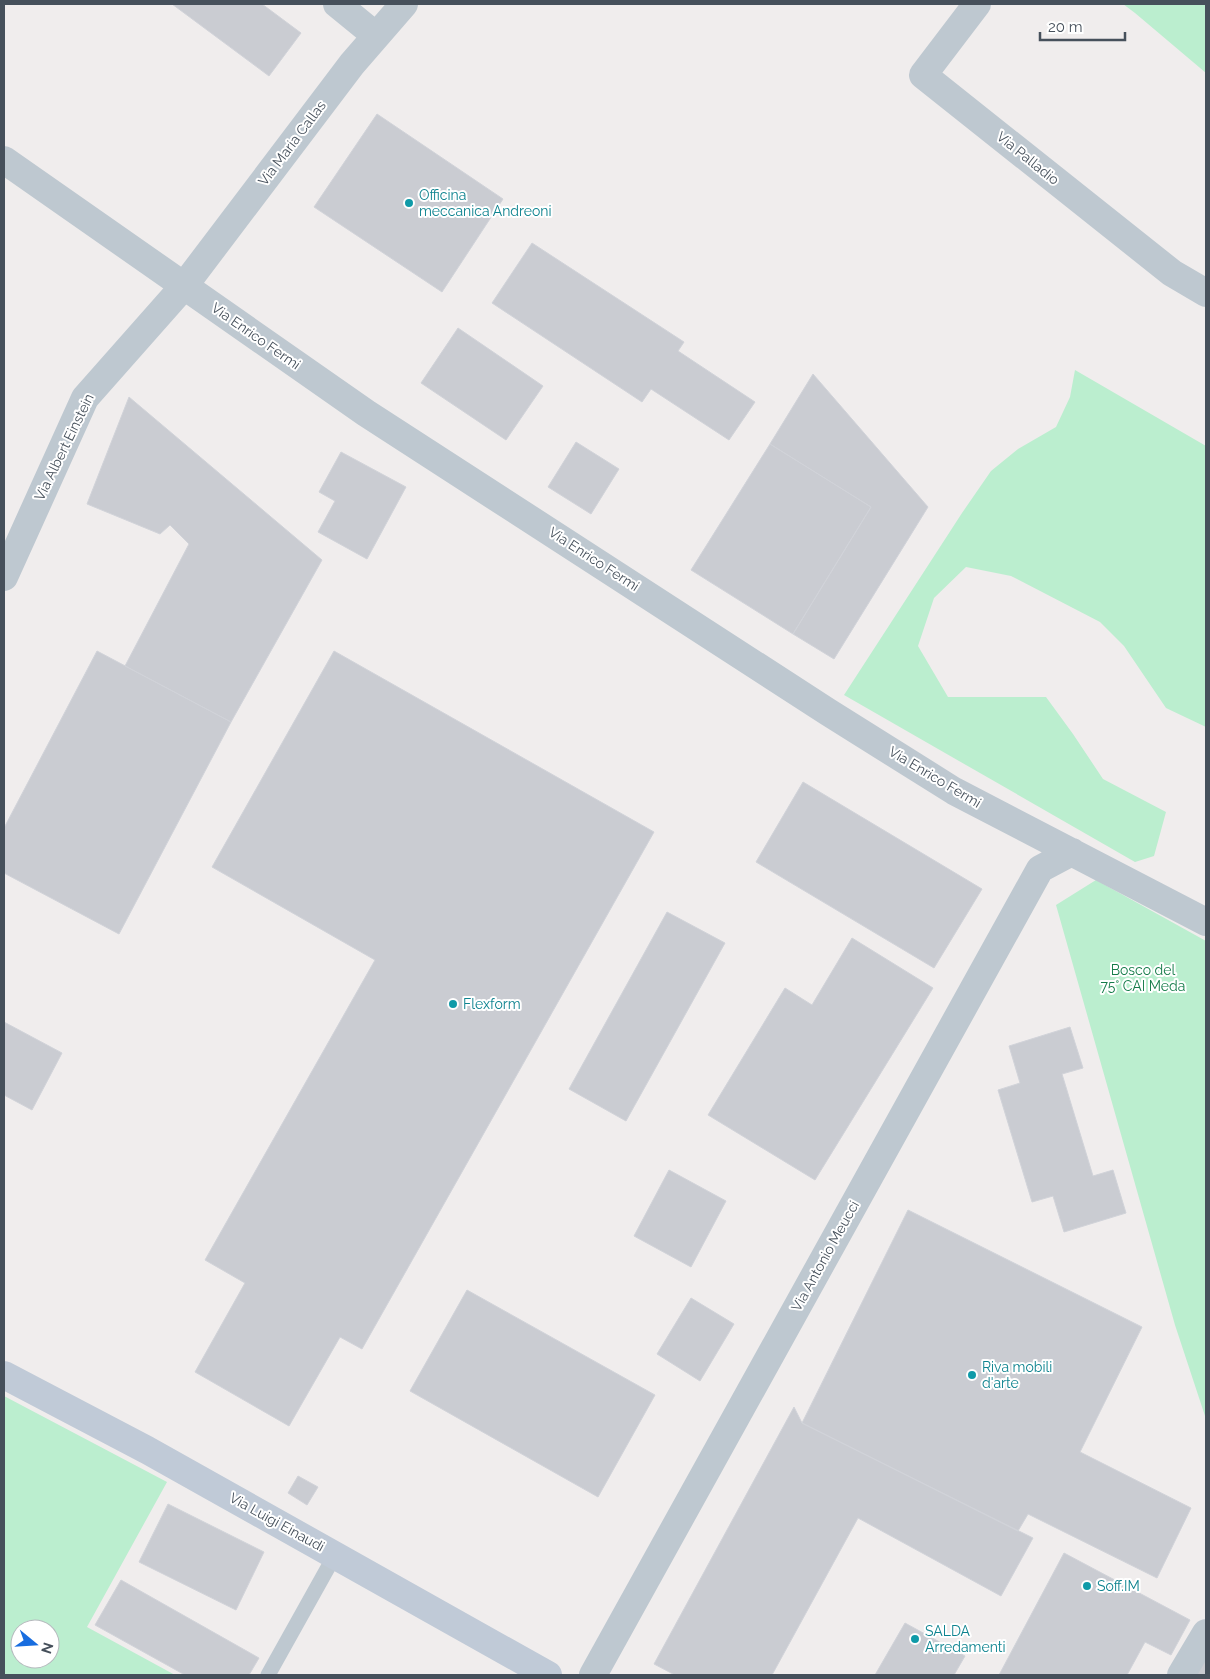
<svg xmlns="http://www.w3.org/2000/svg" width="1210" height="1679" font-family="Raleway,sans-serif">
  <rect width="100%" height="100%" fill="#f0eded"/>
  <path fill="#bbeecf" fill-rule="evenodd" d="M1123,4H1206V73L1135,13Z
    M1075,370L1206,446V727L1166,708L1124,646L1100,622L1011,576L966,567L934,598L918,646L948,697H1046L1073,734L1103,779L1166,812L1154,856L1135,862L844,695L962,513L991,471L1018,449L1056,427L1070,397Z
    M1096,880L1206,941V1419L1175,1325L1056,905Z
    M4,1396L167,1482L87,1627L175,1675H4ZM20,1629H50V1659H20Z"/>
  <path fill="#caccd2" stroke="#d1d3d9" d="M172,4H262L301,33L269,76Z
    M377,114L503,199L442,292L314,207Z
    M532,243L684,342L678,351L755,402L729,440L651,389L642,402L492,303Z
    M458,328L543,386L506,440L421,383Z
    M813,374L928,507L834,659L793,634L871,507L770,444Z
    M129,397L322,560L231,722L125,666L189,544L170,525L160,534L87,504Z
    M576,442L619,469L591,514L548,487Z
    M770,444L871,507L793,634L691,570Z
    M341,452L406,487L367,559L318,532L335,501L319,492Z
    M97,651L231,722L119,934L4,873V828Z
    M334,651L654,832L362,1349L340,1337L289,1426L195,1372L245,1283L205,1260L375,960L212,867Z
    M803,782L982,889L934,968L756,862Z
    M667,912L725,943L626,1121L569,1089Z
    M852,938L933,988L815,1180L708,1115L785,988L812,1005Z
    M4,1022L62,1053L32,1110L4,1095Z
    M1070,1027L1083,1068L1062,1074L1093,1176L1113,1170L1126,1213L1064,1232L1053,1196L1032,1202L998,1090L1020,1083L1009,1046Z
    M669,1170L726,1201L691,1267L634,1236Z
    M908,1210L1142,1327L1080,1452L1191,1508L1157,1578L1028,1514L1018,1531L802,1423Z
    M467,1290L655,1395L598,1497L410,1391Z
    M691,1298L734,1324L700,1381L657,1354Z
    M794,1407L802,1423L1033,1538L1001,1596L858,1518L772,1675H675L654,1664Z
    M298,1476L318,1487L307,1505L288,1493Z
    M168,1504L264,1552L236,1610L139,1562Z
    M1064,1553L1190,1620L1171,1655L1145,1642L1127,1675H999Z
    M121,1580L259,1658L249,1675H185L95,1625Z
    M905,1623L965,1656L954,1675H875Z
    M1206,1639V1675H1187Z"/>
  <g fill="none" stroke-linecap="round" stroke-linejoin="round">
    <path stroke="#bec8d0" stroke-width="15" d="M268,1675L335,1555"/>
    <path stroke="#bec8d0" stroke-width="28" d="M337,4L375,35
      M977,4L923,75L1172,273L1206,293
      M4,160L366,413L828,712L954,791L1206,922
      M4,577L85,398L184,286L352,64L404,4
      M593,1675L1040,869L1072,852
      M1181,1675L1206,1633"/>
    <path stroke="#c0cad7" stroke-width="28" d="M4,1375L147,1450L548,1675"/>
  </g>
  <g fill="#0f9aa8" stroke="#fff" stroke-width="2">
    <circle cx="409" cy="203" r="5"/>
    <circle cx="453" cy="1004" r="5"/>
    <circle cx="972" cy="1375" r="5"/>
    <circle cx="1087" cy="1586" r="5"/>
    <circle cx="915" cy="1639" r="5"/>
  </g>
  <g text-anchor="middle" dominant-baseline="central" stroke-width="4" stroke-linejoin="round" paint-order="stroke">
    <g font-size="14" fill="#46505b" stroke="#fff">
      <text transform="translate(292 143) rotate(-53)">Via Maria Callas</text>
      <text transform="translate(1028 158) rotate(39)">Via Palladio</text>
      <text transform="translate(256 336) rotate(35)">Via Enrico Fermi</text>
      <text transform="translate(64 447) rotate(-64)">Via Albert Einstein</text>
      <text transform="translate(594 559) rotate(33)">Via Enrico Fermi</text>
      <text transform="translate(935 777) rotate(31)">Via Enrico Fermi</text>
      <text transform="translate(825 1256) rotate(-61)">Via Antonio Meucci</text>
      <text transform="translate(277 1522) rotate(29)">Via Luigi Einaudi</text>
    </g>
    <g font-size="14" fill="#0d838f" stroke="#fff" text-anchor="start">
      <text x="419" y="195">Officina<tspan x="419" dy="16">meccanica Andreoni</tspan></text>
      <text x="463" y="1004">Flexform</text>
      <text x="982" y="1367">Riva mobili<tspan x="982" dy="16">d'arte</tspan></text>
      <text x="1097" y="1586">Soff.IM</text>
      <text x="925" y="1631">SALDA<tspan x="925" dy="16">Arredamenti</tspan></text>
    </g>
    <g font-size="14" fill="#167c4a" stroke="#fff">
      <text x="1143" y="970">Bosco del<tspan x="1143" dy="16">75° CAI Meda</tspan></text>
    </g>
  </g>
  <rect width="1210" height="1679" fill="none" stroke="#46505b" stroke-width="10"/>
  <g transform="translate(35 1644) rotate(108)"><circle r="24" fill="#ffffff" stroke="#b5b9bd"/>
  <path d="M0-4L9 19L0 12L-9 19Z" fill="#186ddf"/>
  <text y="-8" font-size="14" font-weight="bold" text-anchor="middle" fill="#46505b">N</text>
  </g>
  <path d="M1040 32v8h85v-8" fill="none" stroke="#46505b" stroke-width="2.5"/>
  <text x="1048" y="32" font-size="15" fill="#46505b" stroke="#ffffff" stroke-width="4" paint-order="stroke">20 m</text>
</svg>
